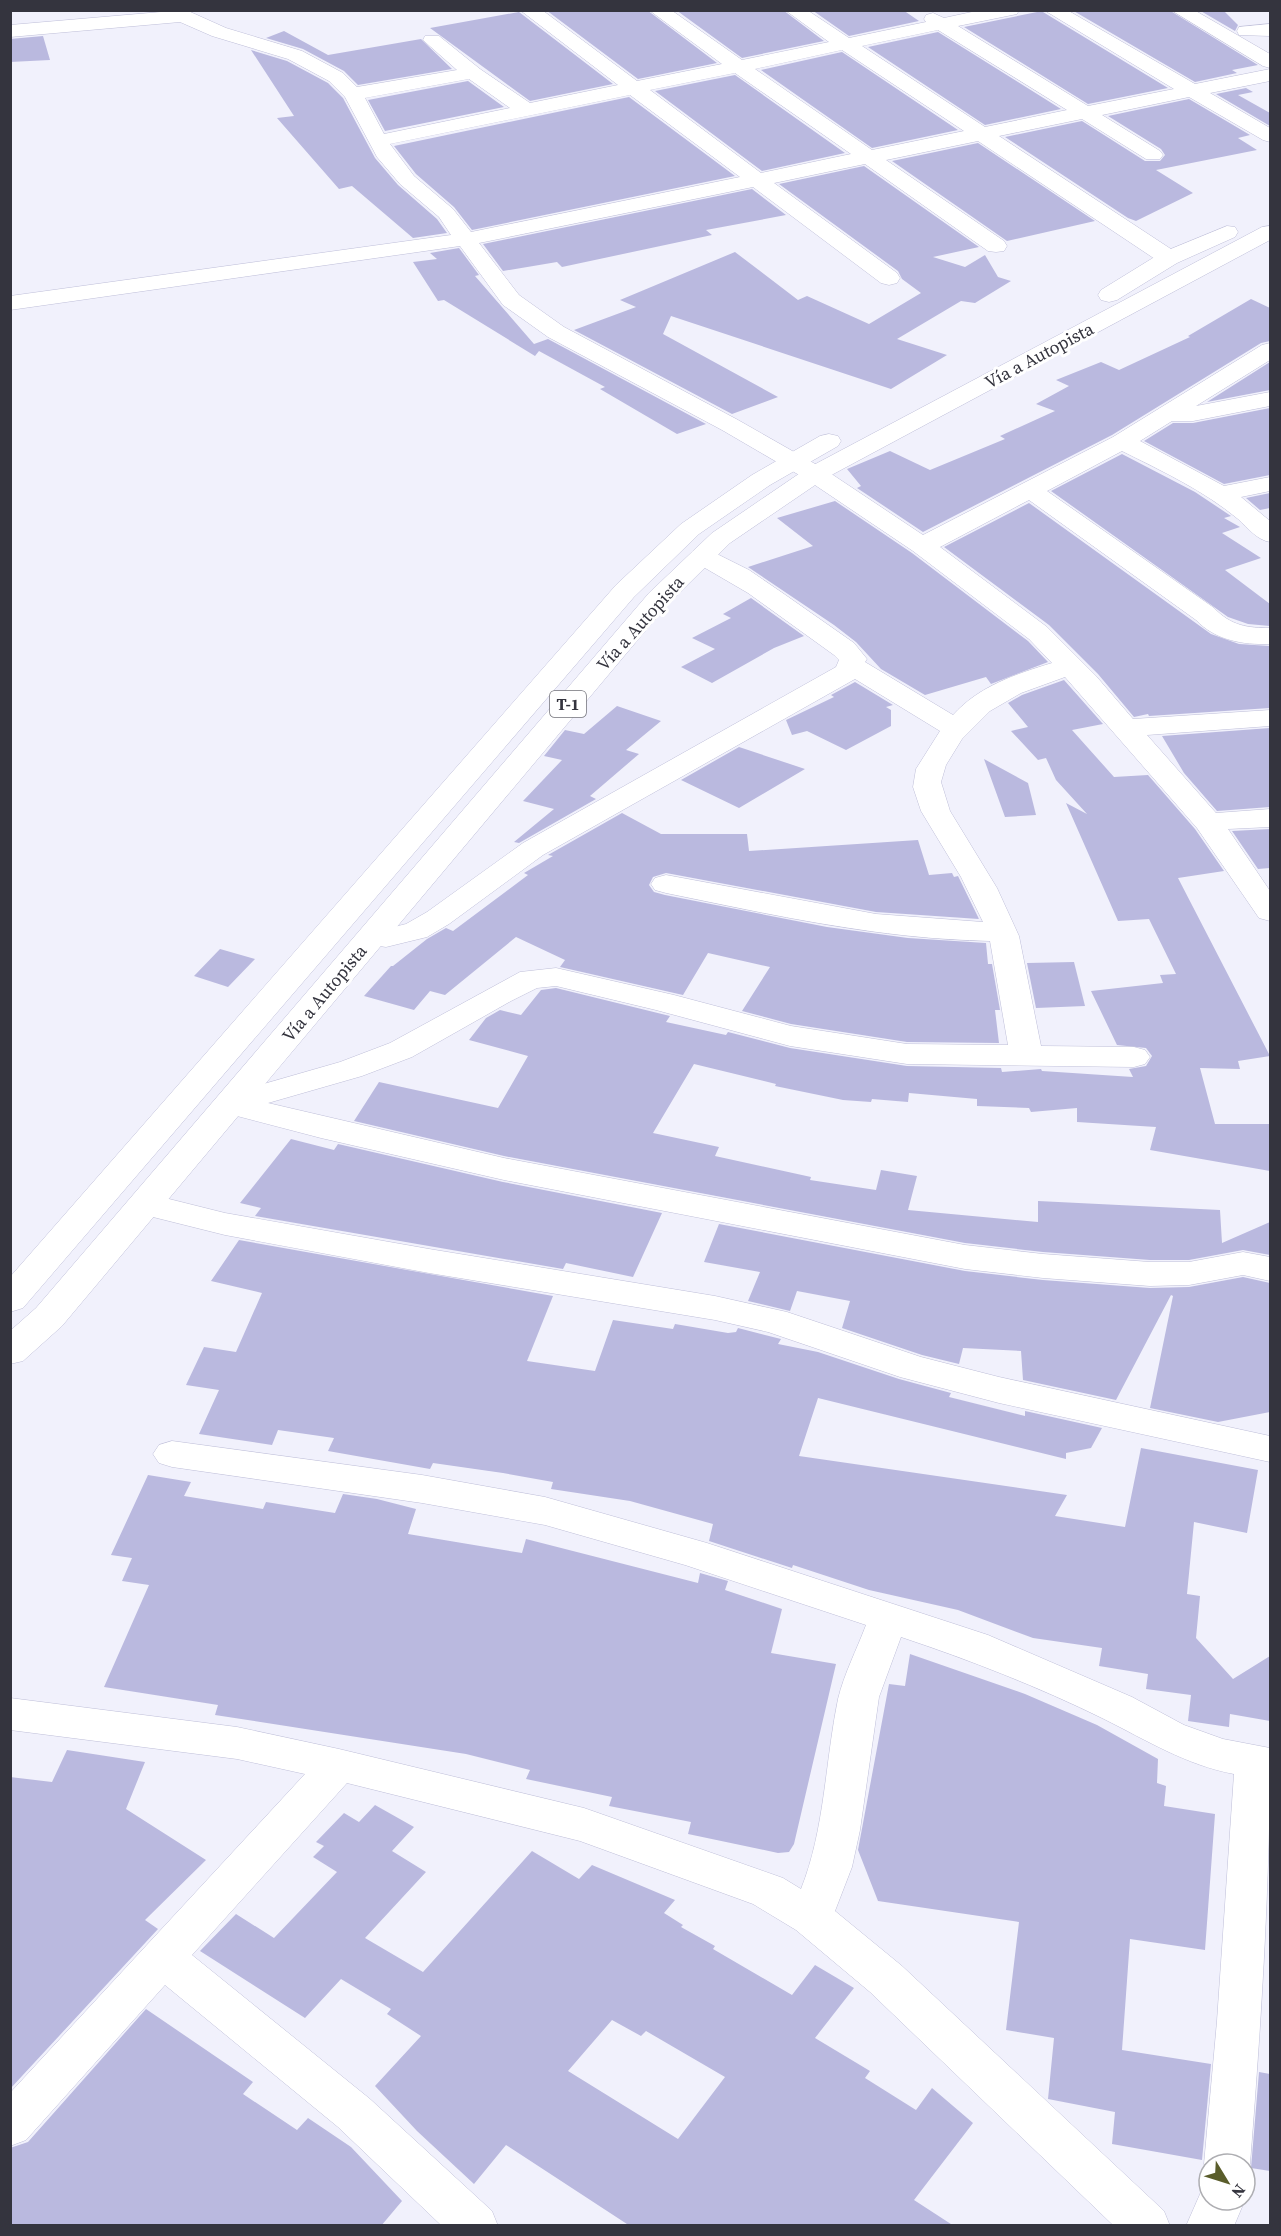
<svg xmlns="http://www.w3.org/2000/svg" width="1281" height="2236" font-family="'Source Serif 4',serif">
  <rect width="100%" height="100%" fill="#f1f1fc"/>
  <path fill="#bab9df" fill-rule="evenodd" d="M546,10H647L717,63L638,79Z
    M676,10H783L824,41L742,58Z
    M812,10H903L919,21L849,36Z
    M1072,10H1169L1258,65L1232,70L1237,73L1195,82Z
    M1199,10H1223L1238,25L1235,31Z
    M1042,11L1043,12L1168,88L1088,104L964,27Z
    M519,12L613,84L530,101L430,28Z
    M284,31L328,55L421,39L452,69L358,85L344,71L303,49L266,38Z
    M938,32L1061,109L985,125L868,47Z
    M43,36L50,60L10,62V39Z
    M251,50L287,61L328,83L343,98L375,158L398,185L437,219L447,233L413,238L352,186L339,189L277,118L294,116Z
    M842,52L958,130L872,148L761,70Z
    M735,75L845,153L762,171L655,91Z
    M468,81L504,107L385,131L368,100Z
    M1246,88L1253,92L1238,95L1270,113V126L1216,94Z
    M629,97L735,176L472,230L454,207L416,174L394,146Z
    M1189,99L1250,135L1238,138L1257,150L1156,170L1193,193L1136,221L1128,218L1005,137L1082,121L1145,161H1160L1165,155L1161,149L1108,116Z
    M978,143L1095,221L1007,241L892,161Z
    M864,166L979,247L933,257L965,267L985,255L998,277L1011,281L975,303L961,301L897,339L947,355L891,389L671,316L663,334L778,397L732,414L574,330L636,307L620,300L735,252L798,300L807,296L869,324L921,293L902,279L898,271L779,184Z
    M752,189L786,215L706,230L712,235L562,267L557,262L503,271L483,244Z
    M459,248L479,275L475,276L534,344L548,339L706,424L677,434L600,389L605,387L539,351L535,356L444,300L438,301L413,262L437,259L430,253Z
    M1251,299L1270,308V341L1261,343L1112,435L923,532L857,488L861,486L847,469L890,451L930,470L1005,439L1000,436L1055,411L1036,404L1069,386L1056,380L1101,362L1119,370L1190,337L1188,336Z
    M1270,362V390L1207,402Z
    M1270,408V475L1224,484L1144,441L1173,423H1193Z
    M1122,454L1195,492L1231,516L1224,518L1240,527L1222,533L1261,558L1225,570L1270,604V626L1248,624L1228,617L1051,491Z
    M1270,493V508L1260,510L1246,498Z
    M835,501L912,553L1028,641L1048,662L991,684L986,677L925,695L881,669L856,642L834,625L748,567L813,546L777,518Z
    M1029,503L1211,634L1239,644L1270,646V708L1149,716L1148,714L1134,717L1098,674L1049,625L944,547Z
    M751,598L804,636L774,648L712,683L681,667L715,649L692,638L731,618L723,614Z
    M1064,680L1103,724L1072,730L1114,777L1148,775L1195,829L1224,871L1178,878L1270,1056L1238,1061L1240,1069L1200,1068L1215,1124H1270V1171L1150,1150L1156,1127L1077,1122V1108L1031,1112L1029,1108L977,1106V1099L909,1093L908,1102L872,1099L871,1102L843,1100L775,1086L776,1084L694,1064L653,1133L719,1147L715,1156L811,1177L810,1180L876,1190L881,1170L917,1176L908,1210L1038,1222V1201L1220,1210L1222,1243L1270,1222V1255L1243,1250L1189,1260H1150L1043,1252L965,1243L504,1156L354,1121L379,1082L498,1108L528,1056L469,1040L486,1018L500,1010L521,1015L541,990L556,988L670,1016L666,1022L726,1035L728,1032L790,1048L907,1066L1001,1068L1002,1072L1041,1069L1042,1071L1133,1077L1129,1069L1146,1066L1152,1056L1146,1048L1117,1045L1091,991L1163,983L1160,975L1176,974L1149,919L1118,921L1066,803L1087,814L1056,780L1046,758L1038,760L1011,731L1028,727L1008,703L1022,695Z
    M855,682L893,705L886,707L891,710V726L846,750L807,731L792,735L786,720L834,697L831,695Z
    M617,706L661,721L626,750L639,754L590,796L596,799L519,843L514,842L554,809L523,801L562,760L544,756L565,730L584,734Z
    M1270,728V807L1217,811L1184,773L1162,736Z
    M739,747L805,769L739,808L681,780Z
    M984,759L1028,783L1036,815L1005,817Z
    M622,813L661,834H747L749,851L918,840L929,875L952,873L954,877L958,876L979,919L876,912L666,873L653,877L649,885L654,892L665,895L827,927L908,938L986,943L988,964H992L1000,1010H995L999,1043L907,1042L791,1024L742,1011L770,967L708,953L683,995L560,967L565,960L516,937L445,995L430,991L414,1010L364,996L391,966H393L427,939L446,928L453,931L528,875L524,873L553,856L548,855Z
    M1270,829V868L1258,869L1232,831Z
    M220,949L255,959L228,987L194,976Z
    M1074,962L1085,1006L1036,1008L1027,963Z
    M291,1139L334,1150L338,1144L503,1182L662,1213L633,1277L566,1263L563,1269L255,1216L261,1208L240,1203Z
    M719,1224L965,1271L1043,1280L1150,1288L1189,1287L1243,1277L1270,1283V1412L1218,1422L1150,1408L1173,1296L1171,1295L1116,1400L1023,1380L1021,1351L963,1348L959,1364L922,1355L842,1328L850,1301L797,1291L790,1311L748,1301L760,1272L704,1262Z
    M239,1240L553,1296L527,1361L595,1371L613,1320L673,1329L675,1324L728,1333L736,1332L738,1328L781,1339L778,1344L818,1352L899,1379L951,1393L949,1397L1025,1416V1411L1102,1428L1091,1448L1066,1453V1459L818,1398L799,1456L1067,1495L1055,1516L1125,1527L1141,1448L1258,1470L1247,1533L1194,1522L1187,1594L1200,1596L1196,1638L1233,1679L1270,1656V1721L1230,1714L1229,1727L1188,1721L1191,1695L1146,1689L1148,1674L1099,1666L1102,1648L1033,1638L958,1610L869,1590L793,1565L792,1568L709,1541L713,1524L630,1501L551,1489L553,1482L503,1473L433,1463L430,1469L328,1451L334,1438L278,1430L272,1445L199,1434L219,1390L186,1385L204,1347L236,1352L262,1293L211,1281Z
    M148,1475L191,1482L184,1496L263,1509L266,1502L335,1513L343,1494L377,1499L416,1509L408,1534L522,1553L526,1539L698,1583L700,1573L728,1581L725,1590L782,1609L771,1653L836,1664L794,1844L789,1852L778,1853L688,1834L691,1822L609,1806L612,1797L526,1779L530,1770L466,1754L215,1715L218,1705L104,1687L149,1585L122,1581L132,1558L111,1555Z
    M910,1654L1025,1694L1097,1725L1158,1759L1157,1783L1166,1786L1164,1806L1215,1814L1205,1950L1130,1939L1122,2050L1211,2064L1202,2160L1112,2144L1115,2112L1048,2099L1054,2038L1006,2030L1019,1922L878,1901L858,1850L889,1684L905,1686Z
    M67,1750L145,1762L126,1809L206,1860L145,1920L158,1929L10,2089V1777L52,1782Z
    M375,1805L414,1827L392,1851L426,1872L365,1938L423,1972L532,1851L579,1879L592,1865L675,1900L664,1913L683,1925L681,1927L715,1946L713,1949L792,1995L815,1965L854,1988L815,2038L870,2071L865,2078L916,2110L932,2088L973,2123L914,2200L954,2226H630L506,2145L474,2184L417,2131L375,2086L421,2036L387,2014L391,2009L341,1979L305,2018L200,1951L236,1914L274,1938L337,1872L313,1857L324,1846L316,1842L344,1813L359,1822ZM612,2020L641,2036L646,2031L725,2077L678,2139L568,2071Z
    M146,2009L253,2082L243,2094L297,2130L308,2118L351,2147L402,2201L381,2226H10V2148L28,2142Z
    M1259,2072L1270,2074V2171L1251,2168Z"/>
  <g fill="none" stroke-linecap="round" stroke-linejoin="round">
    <defs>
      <path id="minor" d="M160,10H186L226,28L302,51L343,73L357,87L457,70L423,40L425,36H439L480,69L530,103L618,85L520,10H542L637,81L722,64L649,10H671L742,60L829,42L785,10H807L849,38L926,22L924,19L926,15L933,13L944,18L981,10H1019L1017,14L958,26L1088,106L1174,89L1044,10H1067L1195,84L1270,69V81L1210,93L1270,128V142L1263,140L1189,97L1102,115L1160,151L1163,155L1160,159H1146L1082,119L999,136L1177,253L1180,258L1177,263L1169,265L1161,263L978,141L886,160L1004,241L1007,246L1004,251L996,252L988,251L865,164L774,183L897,273L900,278L897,283L889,285L881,283L753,187L479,243L519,295L564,327L738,420L824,469L923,535L1113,437L1262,345L1270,343V360L1196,406L1270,392V406L1193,421H1172L1140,441L1224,486L1270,477V491L1241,497L1270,521V542C1257,540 1248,528 1238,519C1203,490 1162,471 1122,451L1047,491L1214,608C1231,626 1248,628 1270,628V644C1243,645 1215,640 1196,620L1029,500L940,547L1047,627L1096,676L1133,719L1270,710V726L1147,735L1216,813L1270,809V827L1228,829L1270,891V921L1259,918L1197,828L1065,677L1021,693L990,711L962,739L946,765L941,782L950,811L997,888L1019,936L1041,1046L1134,1047L1145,1050L1150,1057L1145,1064L1134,1067L907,1064L790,1046L656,1010L556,986L537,988L511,1001L412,1057L362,1076L268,1103L504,1158L965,1245L1043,1254L1150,1262H1189L1243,1252L1270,1257V1281L1243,1275L1189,1285L1150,1286L1043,1278L965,1269L504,1180L321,1138L218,1111L214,1104L218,1097L340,1062L390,1043L520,972L556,968L674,995L791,1026L907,1044L1008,1045L990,941C880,939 773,915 666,893L655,890L651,884L655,878L666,875L876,914L983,922L961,877L921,811L913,787L916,769L940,731L855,679L543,855L449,924L427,937L386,947L360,943L356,937L360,931L371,928L386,929L406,924L427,912L523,843L836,667L839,660L834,655L748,593L693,561L689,556L693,551L702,548L711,551L749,570L784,594L854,643L867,659L865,662L953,715C979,686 1016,674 1052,663L1029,639L913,551L806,479L722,430L548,337L503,305L460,246L10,310V296L451,235L439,217L400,184L377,157L345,97L329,81L288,59L212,36L180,22L10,37V25L161,12ZM938,30L1067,110L985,127L862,46ZM842,50L964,131L872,150L755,69ZM735,73L851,154L761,173L650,90ZM469,79L510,108L384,134L365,98ZM630,95L740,177L471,232L453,209L414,176L390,144Z
        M1171,10H1194L1270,54V68L1263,66Z
        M1270,24V36L1239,35L1237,31L1239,27Z
        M145,1193L225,1213L429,1249L715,1296L787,1312L921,1357L999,1377L1270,1436V1462L999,1403L900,1377L768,1332L715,1320L429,1273L225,1235L133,1212L128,1204L133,1196Z
        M172,1441L422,1475L545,1497L707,1543L988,1635L1132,1697L1184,1725L1223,1739L1270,1748C1270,1887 1261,2025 1250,2164L1245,2175V2164H1209V2175L1204,2164L1217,2021L1234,1774C1186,1765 1146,1740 1104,1719C1039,1687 970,1660 901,1637L879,1697L860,1830L852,1867L835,1911L902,1966L1164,2211L1170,2226H1114L870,1992L796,1930L753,1904L580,1841L347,1783L192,1955L370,2099L492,2211L498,2226H442L338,2127L165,1985L26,2140L10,2146V2093L305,1774L237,1759L10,1730V1698L237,1727L339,1749L584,1808L783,1878L801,1889C825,1829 825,1762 838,1699C844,1674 857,1649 866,1625L685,1565L545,1525L422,1503L172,1467L159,1463L153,1454L159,1445Z
        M1209,2183V2200H1245L1234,2226H1186L1204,2185Z"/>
      <path id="highway" d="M1227,226L1235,227L1238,232L1235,237L1177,263L1117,300L1109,302L1101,300L1098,295L1101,290L1161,253Z
        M1270,226V240L824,479L730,543L667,605L62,1326L23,1361L10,1364V1331L36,1308L649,593L712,533L806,469L1262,227Z
        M829,434L838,436L841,441L838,446L770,485L699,534L634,597L23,1308L10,1312V1277L616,585L681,524L752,475L820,436Z"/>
    </defs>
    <use href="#minor" stroke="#bfbfd9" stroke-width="1"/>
    <use href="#highway" stroke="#bfbfd9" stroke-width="1"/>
    <use href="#minor" fill="#fff" fill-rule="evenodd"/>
    <use href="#highway" fill="#fff" fill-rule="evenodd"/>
  </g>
  <g text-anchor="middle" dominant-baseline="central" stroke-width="6" stroke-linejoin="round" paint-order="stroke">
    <rect fill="#fff" stroke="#717178" stroke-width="1.5" x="550" y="691" width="36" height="26" rx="4.5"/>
    <g font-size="16" font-weight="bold" fill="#34343e">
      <text x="568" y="704">T-1</text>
    </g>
    <g font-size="18" fill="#34343e" stroke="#fff">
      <text transform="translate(1039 355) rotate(-28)">Vía a Autopista</text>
      <text transform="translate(640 623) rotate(-48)">Vía a Autopista</text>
      <text transform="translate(324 993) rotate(-50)">Vía a Autopista</text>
    </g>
  </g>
  <rect width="1281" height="2236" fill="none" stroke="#34343e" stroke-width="24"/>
  <g transform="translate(1227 2182) rotate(128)"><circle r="28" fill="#ffffff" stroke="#aeaeb2" stroke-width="1.5"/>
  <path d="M0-4.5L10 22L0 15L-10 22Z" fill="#5a5d2b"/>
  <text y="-9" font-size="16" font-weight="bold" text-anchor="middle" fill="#34343e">N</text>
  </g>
</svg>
